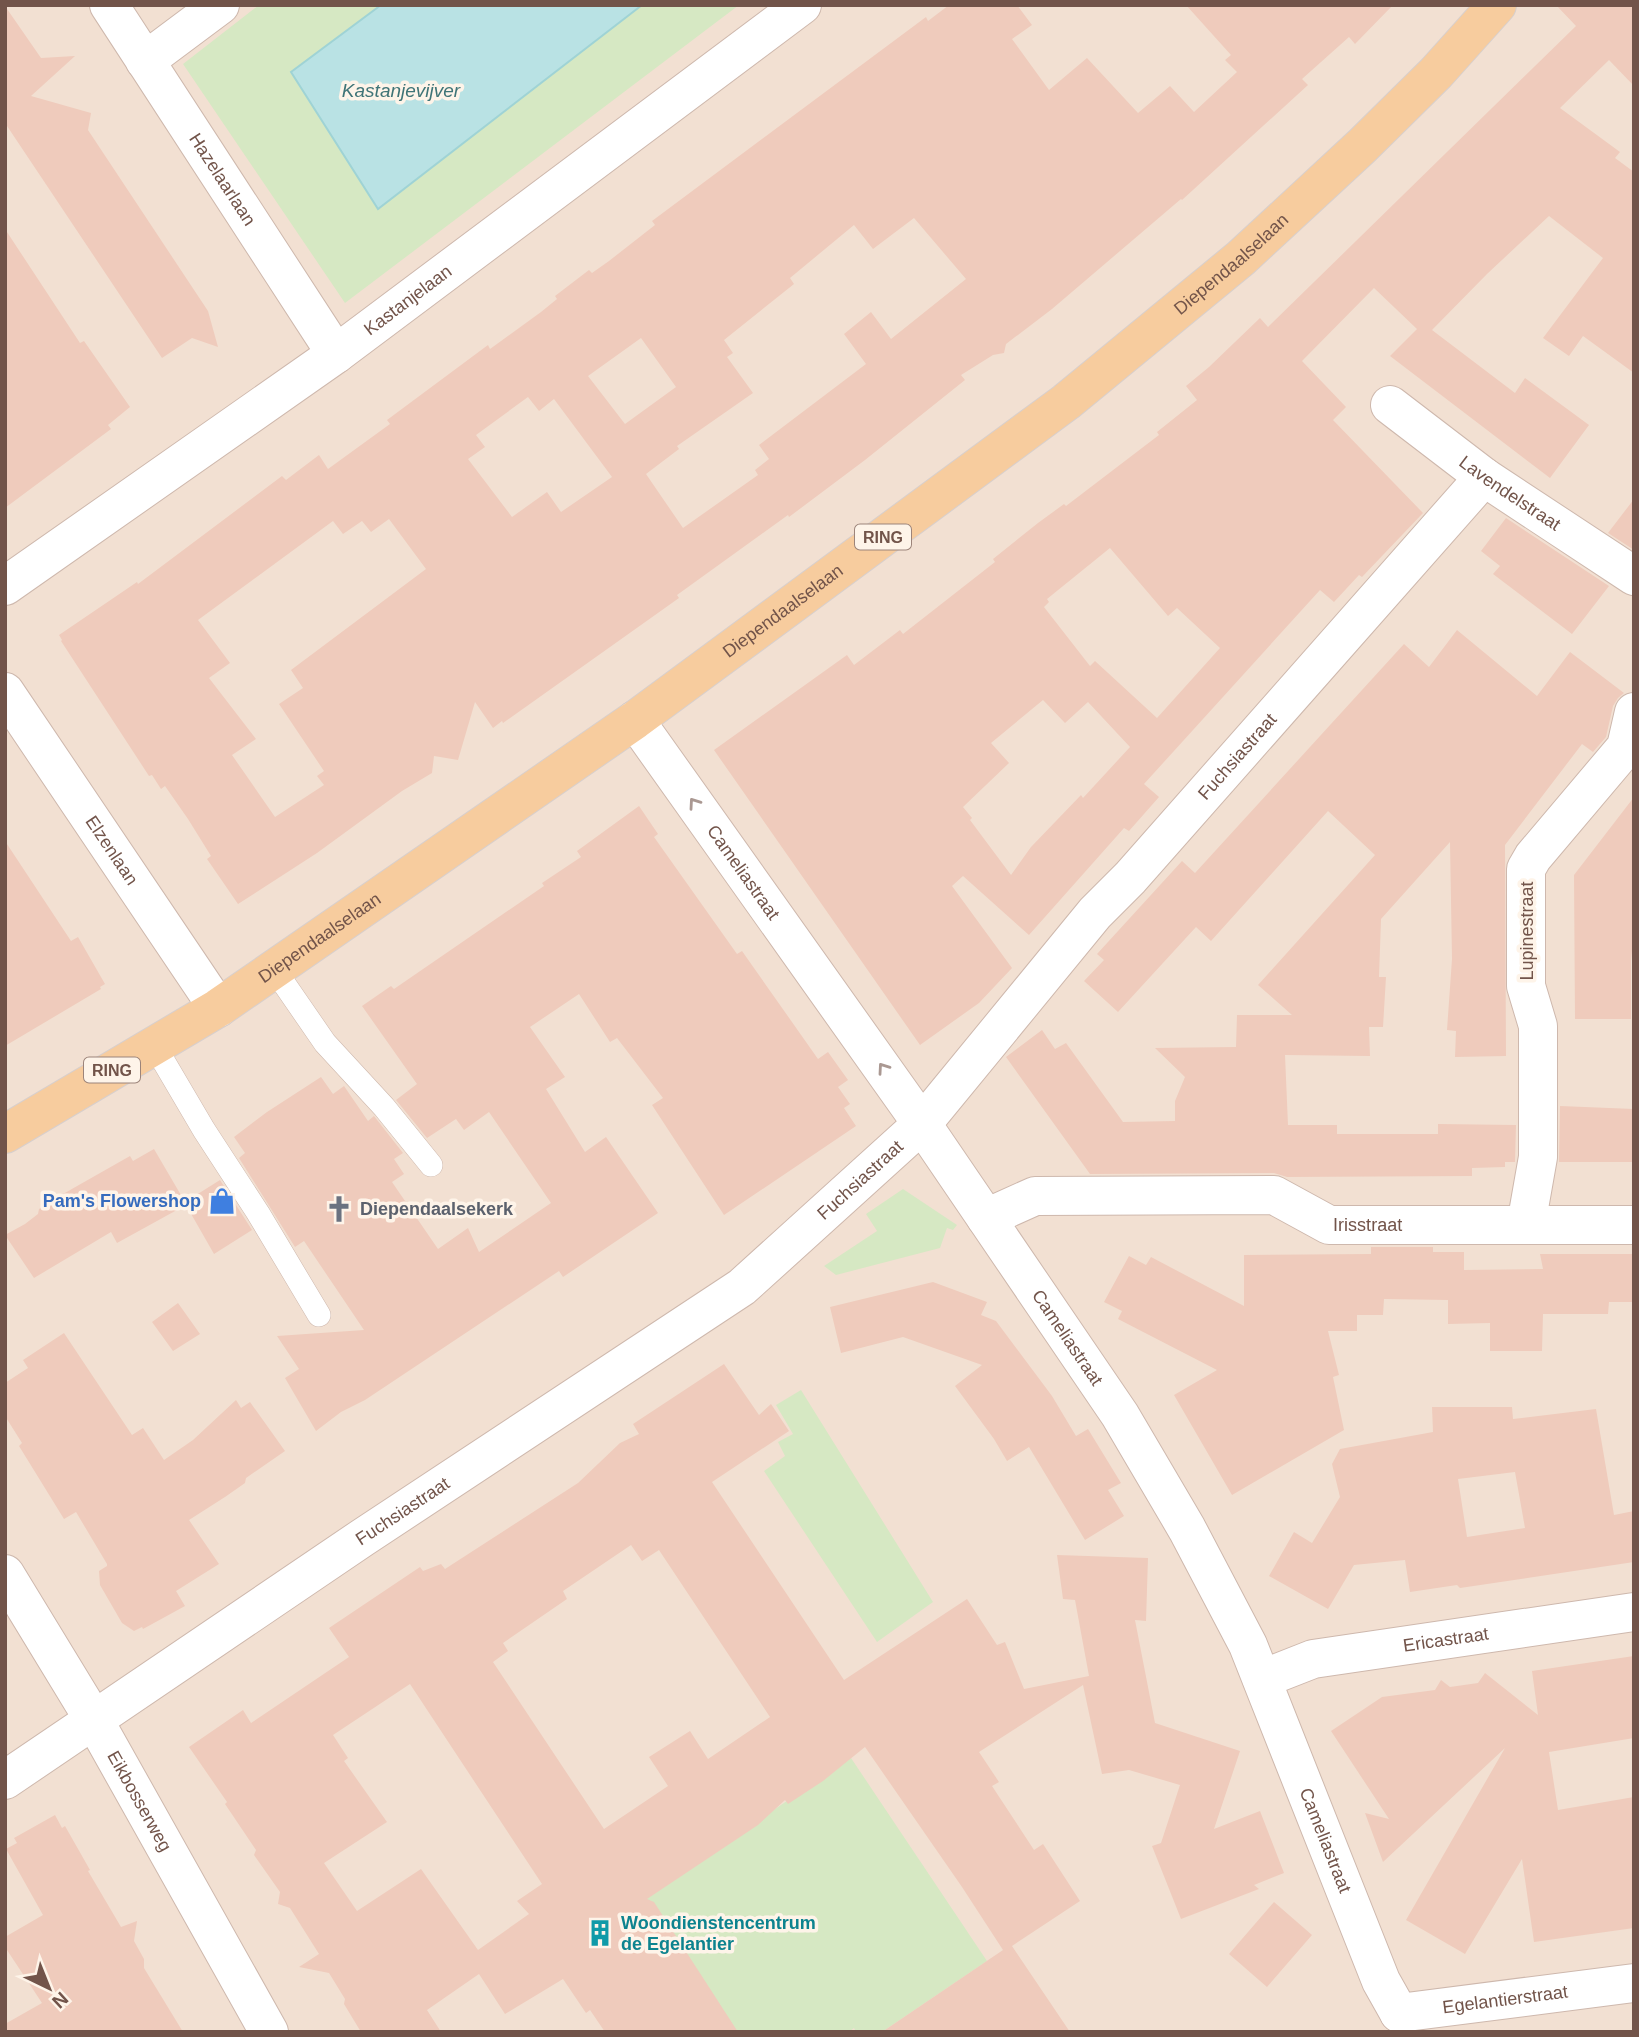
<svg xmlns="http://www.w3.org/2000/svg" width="1639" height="2037" font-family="Helvetica,sans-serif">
  <rect width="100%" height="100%" fill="#fbefe3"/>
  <path fill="#f2e0d2" d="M5,5H1634V2032H5Z"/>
  <path fill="#d6e8c3" d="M259,5H381L291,72L378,208L642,5H739L345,303L183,64Z
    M903,1189L957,1225L953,1230L947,1228L940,1248L836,1275L824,1266L877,1231L866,1214Z
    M801,1390L933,1602L877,1642L764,1471L785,1456L778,1442L793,1434L776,1405Z
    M851,1758L987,1961L882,2032H856L854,2028L849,2032H735L644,1897Z"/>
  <path fill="#b9e2e4" stroke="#9fd3d5" stroke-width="2" d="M381,5H642L378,209L291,72Z"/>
  <path fill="#efcbbc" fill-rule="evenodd" d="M949,5H1017L1032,25L1012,39L1049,90L1087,58L1138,113L1170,86L1194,112L1237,72L1225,60L1231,55L1186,5H1393L1355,44L1349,37L1302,79L1308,85L1182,200L1181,199L1052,309L1006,344L1004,353L993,355L961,375L965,380L865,460L789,517L788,515L677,595L679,598L503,723L502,721L493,728L475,702L458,760L434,756L432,773L402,791L317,853L238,904L207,859L211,856L188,819L165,786L161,789L152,775L149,776L61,641L62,640L59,635L137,582L138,584L282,476L286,480L319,455L328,469L390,424L387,420L488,345L490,349L541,312L557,299L555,296L589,270L592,273L609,261L655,225L652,221L926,17L928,21ZM914,218L966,279L891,339L871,312L844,334L866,364L759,445L769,459L755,470L758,475L683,528L646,474L679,449L677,446L753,393L727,357L733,353L724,340L794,284L790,278L854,225L873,249ZM641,338L676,387L625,424L588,376ZM528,397L539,411L554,399L612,477L561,512L547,492L512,517L468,459L485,447L476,435ZM389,519L426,569L291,670L303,688L279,704L324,771L317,776L324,785L275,817L232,755L256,739L209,678L230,663L198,620L333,521L343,534L362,521L371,532Z
    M1556,5H1634V86L1609,60L1560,108L1620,152L1615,158L1634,172V373L1583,336L1569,356L1543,338L1603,258L1549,216L1487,274L1432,330L1515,393L1525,378L1589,425L1550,478L1390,356L1417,329L1374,288L1302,361L1346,407L1333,420L1423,513L1362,577L1359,575L1334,602L1320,590L1144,784L1159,797L1129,831L1124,828L1029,935L963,876L952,886L1012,968L979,1003L920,1045L714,750L847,655L854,665L900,630L903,634L995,562L993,559L1038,523L1064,504L1066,506L1159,435L1157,432L1197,400L1186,386L1209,367L1260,318L1268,327L1576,26ZM1110,548L1168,616L1177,608L1220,648L1157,718L1095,661L1090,666L1044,607L1049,602L1047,599ZM1043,700L1065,723L1088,702L1130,747L1083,798L1081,795L1031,847L1011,875L970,820L972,818L963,807L1009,763L991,743Z
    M5,6L41,58L75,56L31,96L91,113L88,130L208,311L218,347L192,338L162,358L5,123Z
    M5,229L80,343L84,341L130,407L108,425L111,429L5,508Z
    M1634,499V550L1608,533Z
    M1506,518L1609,586L1572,634L1493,574L1500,566L1481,551Z
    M1457,630L1537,696L1570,652L1624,693L1618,698L1613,706L1606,737L1593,752L1582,744L1505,845L1506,1056L1455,1057L1456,1031L1447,1030L1452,959L1450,842L1381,919L1379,977H1386L1383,1027H1369L1370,1056L1285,1055L1288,1125H1337V1134H1438V1124L1516,1125L1515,1162H1505V1167L1472,1168V1176L1287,1177L1274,1173L1090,1174L1006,1057L1042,1030L1055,1049L1066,1043L1123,1122L1175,1121V1101L1185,1077L1155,1048L1236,1047L1237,1015H1292L1258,985L1375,855L1328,811L1211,941L1196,927L1118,1012L1084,981L1104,960L1097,954L1182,861L1195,873L1404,644L1429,667Z
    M1634,797V929L1631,961V1019H1575L1574,875Z
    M639,806L658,834L654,837L737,954L742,951L818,1059L828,1052L848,1080L838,1087L850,1104L844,1108L856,1126L724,1215L652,1105L663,1098L617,1038L610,1042L579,994L530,1027L565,1077L546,1089L585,1152L606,1137L658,1213L563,1277L559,1271L365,1400L341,1412L316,1431L285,1378L299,1369L277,1336L364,1330L304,1241L295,1247L239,1158L245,1153L234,1137L267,1112L321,1077L333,1094L344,1086L368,1121L374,1116L403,1153L394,1159L404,1174L392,1182L438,1249L468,1228L479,1252L551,1203L489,1112L464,1130L456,1119L427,1138L396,1100L417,1084L362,1006L391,986L394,989L544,886L542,883L581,857L577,851Z
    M5,841L71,941L78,937L105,984L100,987L101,989L5,1046Z
    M1560,1106L1634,1109V1162H1559Z
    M154,1149L185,1202L220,1180L252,1230L214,1254L186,1205L117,1243L111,1232L34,1278L5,1235L25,1224L38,1214L39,1209L56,1198L130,1156L133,1161Z
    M1371,1247H1433V1252H1464V1270L1543,1269L1540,1254H1634V1302H1609L1608,1314H1543L1542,1351H1490V1323L1448,1324V1300L1384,1299L1383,1315H1357V1331H1328L1339,1375L1333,1377L1344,1430L1232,1495L1174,1395L1217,1370L1118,1319L1122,1311L1104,1302L1129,1256L1146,1265L1151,1257L1244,1306V1255L1371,1254Z
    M933,1282L987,1302L981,1315L996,1321L1052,1396L1076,1436L1088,1429L1121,1483L1108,1490L1124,1516L1085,1540L1029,1447L1007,1461L994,1439L955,1386L982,1365L903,1337L841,1353L830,1307Z
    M178,1303L200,1334L173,1351L152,1322Z
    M64,1333L132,1435L143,1428L164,1460L193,1440L236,1400L241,1408L250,1402L285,1451L246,1478L245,1483L225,1497L189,1520L219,1564L176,1591L185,1606L143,1629L142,1627L134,1631L122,1623L100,1585L99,1571L107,1566V1564L76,1512L64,1519L19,1446L22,1443L5,1416V1383L28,1368L23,1360Z
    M724,1364L759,1415L771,1404L789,1431L712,1482L844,1680L967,1599L997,1645L1005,1642L1024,1689L1089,1676L1075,1600L1063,1599L1057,1555L1148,1558L1146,1621L1135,1620L1155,1723L1240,1751L1214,1829L1260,1811L1284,1873L1254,1885L1259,1889L1181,1919L1152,1846L1161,1843L1180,1785L1129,1770L1102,1774L1083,1685L979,1752L999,1782L992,1786L1034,1850L1043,1844L1080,1901L1012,1946L1070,2032H882L1003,1950L962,1887L865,1747L823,1781L788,1804L785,1800L758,1825L647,1899L654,1902L738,2032H605L590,2010L586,2013L563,1979L505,2014L479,1974L427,2010L441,2032H361L344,2004L345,1999L329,1973L299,1967L319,1954L290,1908L278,1904L280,1892L254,1855L256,1850L225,1804L227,1802L189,1747L243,1710L251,1723L349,1657L329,1628L420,1567L423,1571L441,1564L445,1569L578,1483L620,1443L639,1434L633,1424ZM631,1545L642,1561L659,1550L770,1717L708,1759L690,1731L649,1757L668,1786L604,1829L493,1662L508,1651L503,1643L567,1599L563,1591ZM410,1684L542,1884L517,1901L529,1914L478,1950L421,1869L357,1911L324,1863L387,1822L344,1761L348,1758L333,1735Z
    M1432,1407H1512L1513,1419L1596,1409L1614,1515L1634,1511V1562L1460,1588L1457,1585L1410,1592L1405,1560L1354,1565L1328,1609L1269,1576L1294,1532L1312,1543L1340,1497L1332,1464L1340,1449L1433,1432ZM1515,1472L1525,1528L1467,1537L1458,1479Z
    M1634,1656V1738L1549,1752L1558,1810L1634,1797V1928L1534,1942L1522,1859L1465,1954L1406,1920L1505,1748L1383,1862L1365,1813L1389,1819L1331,1731L1382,1697L1435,1690L1441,1680L1450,1687L1478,1683L1485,1673L1538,1715L1532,1671Z
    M55,1815L62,1828L65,1826L90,1870L88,1871L121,1927L137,1921L134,1941L144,1959V1968L183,2032H5V2024L42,2003L5,1947V1937L43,1915L6,1849L17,1843L14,1838Z
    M1274,1902L1312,1935L1267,1987L1229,1954Z"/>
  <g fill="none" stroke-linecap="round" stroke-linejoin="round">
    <defs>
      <path id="service" d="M274,969L325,1043L384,1107L431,1165
        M154,1045L204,1130L258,1213L319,1315"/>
      <g id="minor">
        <path id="s1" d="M109,5L336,354"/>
        <path d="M145,61L220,5"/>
        <path id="s2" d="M1390,405L1484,477L1634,576"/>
        <path id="s3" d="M5,586L336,354L802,5"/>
        <path id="s4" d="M5,692L218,1008"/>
        <path id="s5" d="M635,720L922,1124L1120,1415L1187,1529L1248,1645L1381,1981L1399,2013"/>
        <path id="s6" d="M986,1218L1035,1196L1274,1195L1329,1225H1634"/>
        <path d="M1526,1225L1538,1157V1026L1526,986V869L1533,857L1626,747L1634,712"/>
        <path id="s7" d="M5,1574L94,1720L269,2032"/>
        <path id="s8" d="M1262,1679L1313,1659L1634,1612"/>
        <path id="s9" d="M5,1780L362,1538L742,1287L922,1124L1095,913L1130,878L1484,477"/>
        <path id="s10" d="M1399,2013L1634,1983"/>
      </g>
      <g id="primary">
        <path id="s11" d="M5,1134L218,1008L635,720L1066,402L1241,258L1362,146L1436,73L1497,5"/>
      </g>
    </defs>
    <use href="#service" stroke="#ceb8ad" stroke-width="24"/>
    <use href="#minor" stroke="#ceb8ad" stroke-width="40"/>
    <use href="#primary" stroke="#d8cfcc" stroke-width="40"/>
    <use href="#service" stroke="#fff" stroke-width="23"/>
    <use href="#minor" stroke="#fff" stroke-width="38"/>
    <use href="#primary" stroke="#f7cc9e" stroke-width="38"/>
  </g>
  <defs><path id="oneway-chevron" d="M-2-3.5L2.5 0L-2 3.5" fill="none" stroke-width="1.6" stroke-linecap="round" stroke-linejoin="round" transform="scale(1.75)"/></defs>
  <g stroke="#aa9892">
    <use href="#oneway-chevron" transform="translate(694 803) rotate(-125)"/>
    <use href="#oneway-chevron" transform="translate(883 1068) rotate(-125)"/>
  </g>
  <defs>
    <symbol id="shop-bare" viewBox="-9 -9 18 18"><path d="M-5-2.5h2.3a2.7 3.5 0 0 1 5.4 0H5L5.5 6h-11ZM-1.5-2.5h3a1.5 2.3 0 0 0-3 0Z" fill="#3f7fe0" stroke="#fef4e9" stroke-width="2.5" paint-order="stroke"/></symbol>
    <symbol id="church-bare" viewBox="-9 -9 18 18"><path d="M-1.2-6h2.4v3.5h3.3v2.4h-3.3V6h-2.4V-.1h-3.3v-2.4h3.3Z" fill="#6b7280" stroke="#fef4e9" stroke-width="2.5" paint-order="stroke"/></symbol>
    <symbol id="building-bare" viewBox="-9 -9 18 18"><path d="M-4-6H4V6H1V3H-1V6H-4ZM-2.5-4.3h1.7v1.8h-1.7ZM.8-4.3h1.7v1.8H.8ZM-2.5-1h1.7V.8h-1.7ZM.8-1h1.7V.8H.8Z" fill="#0f9aa8" stroke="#fef4e9" stroke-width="2.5" paint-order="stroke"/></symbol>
  </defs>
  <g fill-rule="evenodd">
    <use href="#shop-bare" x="203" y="1182" width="38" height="38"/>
    <use href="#church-bare" x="320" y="1190" width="38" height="38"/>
    <use href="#building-bare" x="581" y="1914" width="38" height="38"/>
  </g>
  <g text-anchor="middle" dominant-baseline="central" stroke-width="7" stroke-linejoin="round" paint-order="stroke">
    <g fill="#fef4e9" stroke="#9c847a" stroke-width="2">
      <rect x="855" y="524.5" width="56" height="25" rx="5"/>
      <rect x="84" y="1057.5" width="56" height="25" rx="5"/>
    </g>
    <g font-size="16" font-weight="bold" fill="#72544a">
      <text x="883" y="537">RING</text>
      <text x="112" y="1070">RING</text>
    </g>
    <g font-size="18" fill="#72544a" stroke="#fef4e9">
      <text stroke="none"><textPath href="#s1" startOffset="208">Hazelaarlaan</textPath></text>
      <text stroke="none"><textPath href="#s11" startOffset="1505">Diependaalselaan</textPath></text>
      <text stroke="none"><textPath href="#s3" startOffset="494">Kastanjelaan</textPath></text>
      <text stroke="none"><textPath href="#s2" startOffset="149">Lavendelstraat</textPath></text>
      <text stroke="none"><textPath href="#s11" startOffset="938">Diependaalselaan</textPath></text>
      <text stroke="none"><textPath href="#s9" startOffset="1614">Fuchsiastraat</textPath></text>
      <text stroke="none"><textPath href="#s4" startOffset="191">Elzenlaan</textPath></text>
      <text stroke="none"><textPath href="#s5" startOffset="187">Cameliastraat</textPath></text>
      <text transform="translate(1527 931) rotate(-90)">Lupinestraat</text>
      <text stroke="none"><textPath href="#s11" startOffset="371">Diependaalselaan</textPath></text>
      <text stroke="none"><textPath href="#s9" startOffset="1046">Fuchsiastraat</textPath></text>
      <text stroke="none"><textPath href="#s6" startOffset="394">Irisstraat</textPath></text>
      <text stroke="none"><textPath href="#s5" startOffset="754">Cameliastraat</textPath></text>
      <text stroke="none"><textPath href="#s9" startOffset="480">Fuchsiastraat</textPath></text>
      <text stroke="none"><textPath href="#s8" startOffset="189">Ericastraat</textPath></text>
      <text stroke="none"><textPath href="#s7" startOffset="264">Eikbosserweg</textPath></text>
      <text stroke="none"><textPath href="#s5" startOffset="1321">Cameliastraat</textPath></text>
      <text stroke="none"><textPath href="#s10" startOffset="107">Egelantierstraat</textPath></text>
    </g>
    <g font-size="18" font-weight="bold" fill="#366cbe" stroke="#fef4e9" text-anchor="end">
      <text x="201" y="1201">Pam's Flowershop</text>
    </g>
    <g font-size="18" font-weight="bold" fill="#5b616d" stroke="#fef4e9" text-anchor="start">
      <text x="360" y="1209">Diependaalsekerk</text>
    </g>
    <g font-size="18" font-weight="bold" fill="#0d838f" stroke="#fef4e9" text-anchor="start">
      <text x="621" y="1923">Woondienstencentrum<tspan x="621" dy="21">de Egelantier</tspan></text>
    </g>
    <g font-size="19" font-style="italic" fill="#3f7477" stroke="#fef4e9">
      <text x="401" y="90">Kastanjevijver</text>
    </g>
  </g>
  <rect width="1639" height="2037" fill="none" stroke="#72544a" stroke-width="14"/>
  <g transform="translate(49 1988) rotate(137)" stroke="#fef4e9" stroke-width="5" paint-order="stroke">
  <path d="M0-5L12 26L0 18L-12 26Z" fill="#72544a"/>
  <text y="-10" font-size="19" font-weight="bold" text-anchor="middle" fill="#72544a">N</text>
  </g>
</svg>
